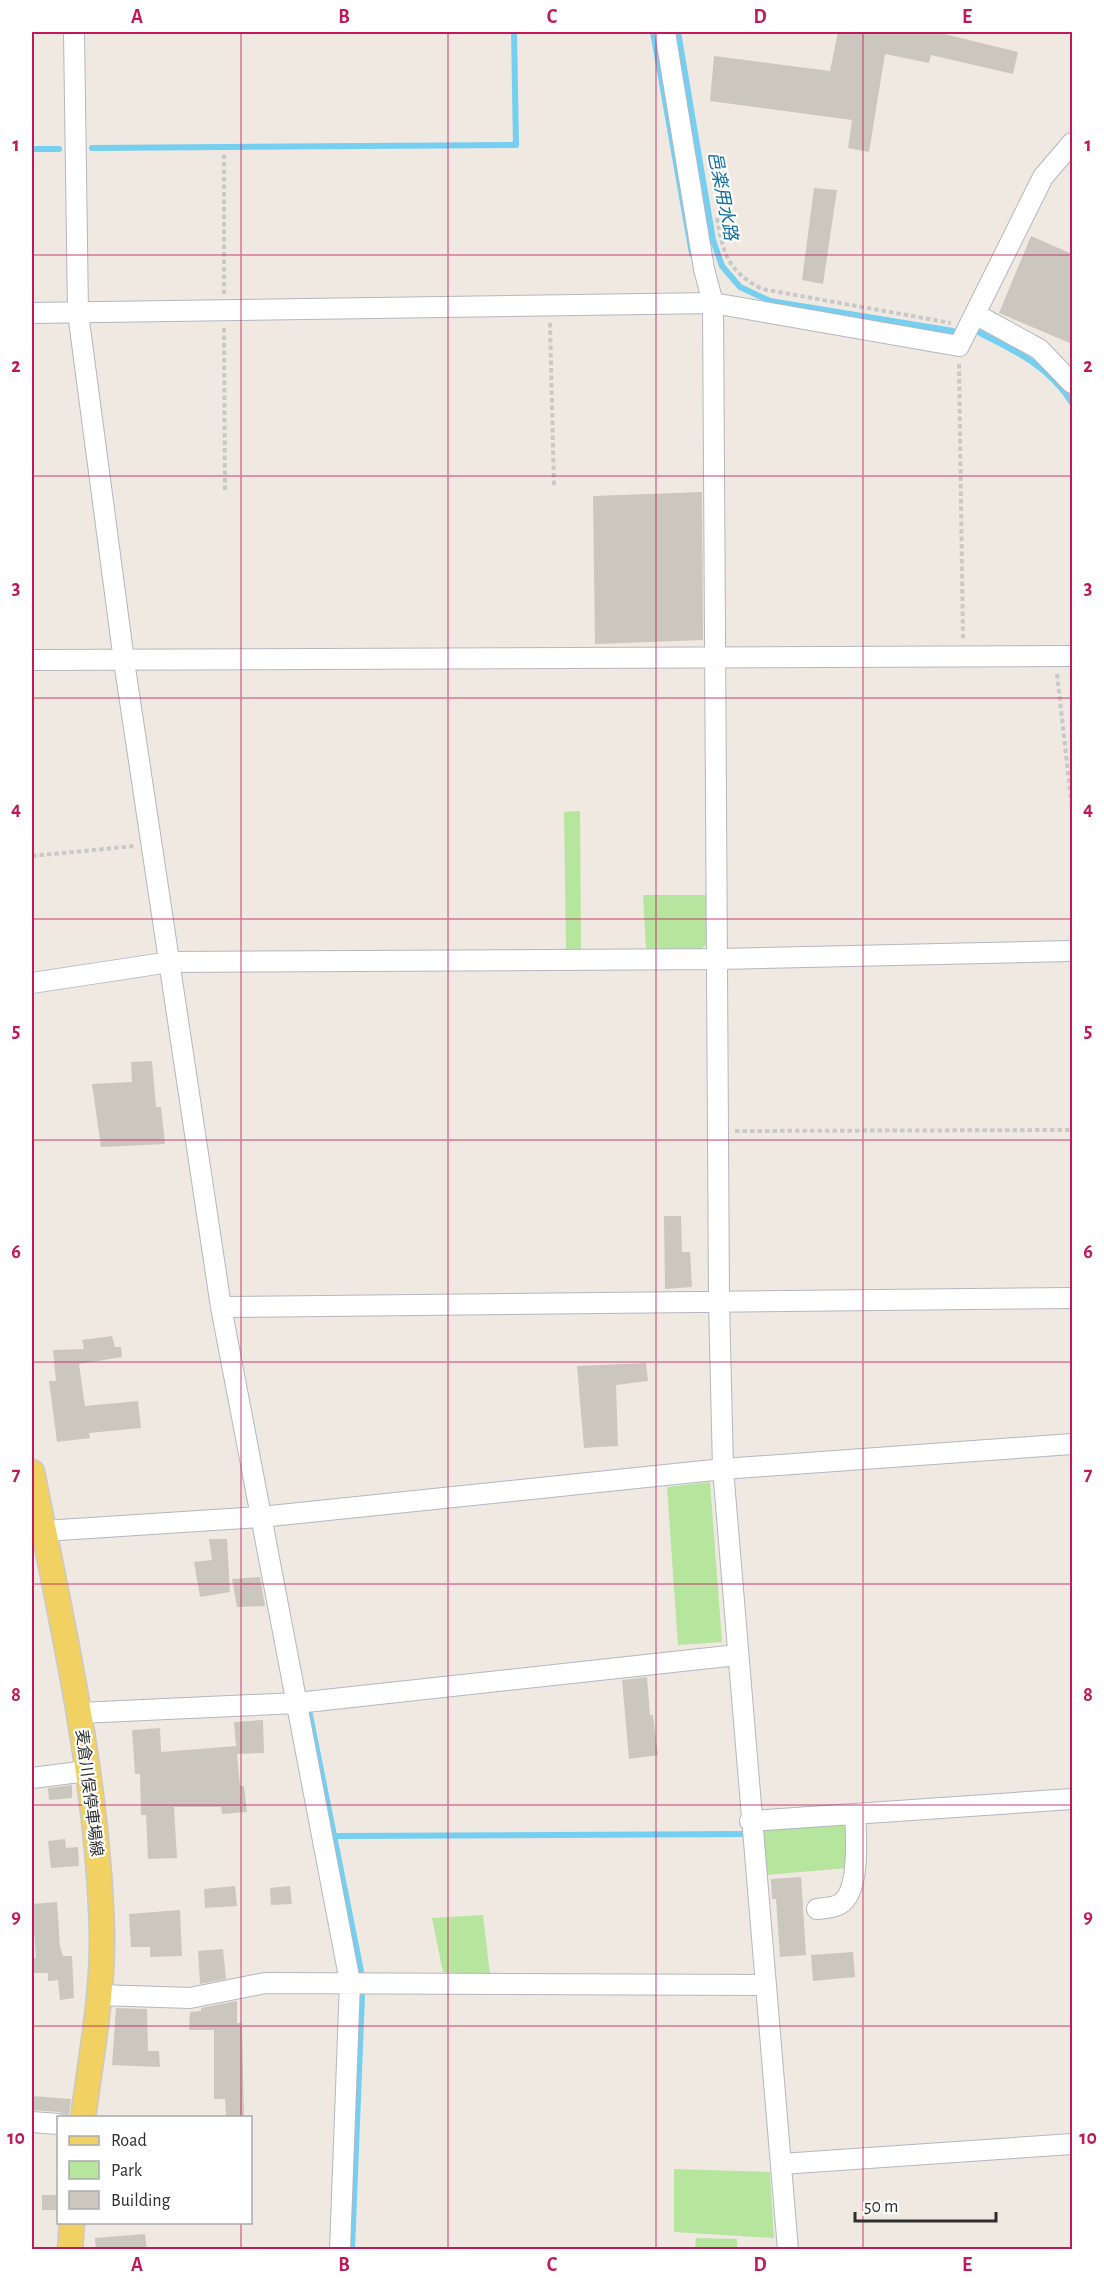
<svg xmlns="http://www.w3.org/2000/svg" width="1104" height="2281" font-family="'Alegreya Sans','Noto Sans JP',sans-serif">
  <rect width="100%" height="100%" fill="#efe9e1"/>
  <path fill="#b6e59e" d="M580,811L581,949H566L564,812Z
    M643,895H707V944L701,949H646Z
    M710,1482L722,1642L678,1645L667,1487Z
    M846,1818L849,1868L765,1875L761,1829Z
    M483,1915L490,1975L443,1972L432,1918Z
    M674,2169L770,2172L774,2238L674,2232Z
    M696,2238L737,2239V2249H695Z"/>
  <g fill="none" stroke-linecap="round" stroke-linejoin="round">
    <path stroke="#75cff0" stroke-width="6" d="M653,32L692,254
      M678,32L713,240L722,266L740,287L770,301L953,331
      M92,148L516,145L514,32
      M32,149H59
      M980,333C1016,351 1050,367 1072,403
      M309,1710L361,1971
      M335,1836L746,1834
      M352,2250L362,1996"/>
  </g>
  <path fill="#cbc7bf" d="M838,32H936L1018,52L1013,74L931,55L929,63L885,54L869,152L848,148L852,120L710,101L714,56L830,71Z
    M814,188L837,190L823,284L802,280Z
    M1031,236L1072,254V344L999,313Z
    M702,492L703,640L595,644L593,496Z
    M152,1061L156,1107H161L165,1144L101,1147L92,1084L132,1082L131,1062Z
    M664,1216H681L682,1252H690L692,1287L665,1289Z
    M112,1336L115,1347H121L122,1357L79,1364L85,1406L138,1401L141,1428L89,1433L90,1438L57,1442L49,1381H56L53,1350L84,1349L82,1340Z
    M646,1363L648,1381L616,1385L618,1446L584,1448L577,1366Z
    M209,1539H227L230,1592L200,1597L194,1562L212,1560Z
    M260,1577L265,1606L237,1607L232,1579Z
    M647,1677L650,1715H653L658,1755L629,1759L622,1680Z
    M263,1720L264,1753L237,1754L240,1786H244L247,1812L222,1814L221,1807H174L177,1858L148,1859L146,1815H141L140,1774H135L132,1730L160,1728L161,1752L236,1746L234,1722Z
    M72,1785V1798L49,1800L48,1788Z
    M65,1839L66,1848L78,1847L79,1866L51,1868L48,1841Z
    M801,1877L806,1955L780,1957L776,1899H772L771,1879Z
    M235,1886L237,1906L205,1908L204,1889Z
    M290,1886L292,1904L271,1905L270,1888Z
    M57,1902L60,1947L63,1956H72L74,1998L60,2000L58,1980L48,1981V1973H32V1958H36L32,1904Z
    M180,1910L182,1956L150,1957V1947H131L129,1914Z
    M223,1949L226,1979L200,1984L198,1951Z
    M853,1952L855,1977L813,1981L811,1955Z
    M237,2001V2023H242L244,2118H226L225,2099H214V2030H189L190,2012L201,2011V2008Z
    M116,2008L147,2009L148,2051H159L160,2067L112,2065Z
    M32,2096L71,2099L69,2116L59,2112L32,2110Z
    M42,2195H56V2210H42Z
    M145,2234L147,2250H96L95,2238Z"/>
  <g fill="none" stroke-linecap="round" stroke-linejoin="round">
    <defs>
      <path id="minor" d="M74,32L78,313L124,661L221,1307L350,1982L340,2250
        M665,32L704,269L713,303L719,1301L723,1469L788,2250
        M32,313L713,303L959,346L1043,177L1072,143
        M975,314L1039,349L1072,383
        M32,660L1072,656
        M32,983L170,962L719,959L1072,951
        M221,1307L1072,1298
        M44,1531L261,1517L723,1469L1072,1444
        M79,1713L297,1703L737,1655
        M32,1778L87,1771
        M750,1821L1072,1799
        M817,1909C825,1908 833,1908 840,1904C861,1891 856,1836 855,1814
        M99,1995L190,1998L265,1983L764,1985
        M32,2122L58,2124
        M781,2164L1072,2144"/>
      <path id="major" d="M32,1472C62,1623 98,1777 102,1933C103,1994 91,2057 83,2118
        M70,2250L72,2222"/>
    </defs>
    <use href="#minor" stroke="#b4b7c1" stroke-width="22"/>
    <use href="#major" stroke="#c9c9c9" stroke-width="27"/>
    <path stroke="#c9c9c9" stroke-width="4" stroke-dasharray="4.5 3" stroke-linecap="butt" d="M717,218C723,254 728,271 762,289L951,323
      M224,294V154
      M550,323L554,487
      M224,328L225,491
      M959,364L963,639
      M1057,674L1072,808
      M32,856L135,846
      M735,1131L1072,1130"/>
    <use href="#minor" stroke="#fff" stroke-width="20"/>
    <use href="#major" stroke="#f2d163" stroke-width="24"/>
  </g>
  <path fill="none" stroke="#c2185b" stroke-width="1.5" stroke-opacity="0.55" d="M241,32V2118M448,32V2250M656,32V2250M863,32V2250M32,255H1072M32,476H1072M32,698H1072M32,919H1072M32,1140H1072M32,1362H1072M32,1584H1072M32,1805H1072M32,2026H1072M241,2222V2250"/>
  <g text-anchor="middle" dominant-baseline="central" stroke-width="4.5" stroke-linejoin="round" paint-order="stroke">
    <g font-size="16" fill="#2e2e2e" stroke="#fff">
      <text transform="translate(89 1793) rotate(83)">麦倉川俣停車場線</text>
    </g>
    <g font-size="18" font-style="italic" fill="#0d6fa3" stroke="#fff">
      <text transform="translate(722 196) rotate(79)">邑楽用水路</text>
    </g>
  </g>
  <rect width="1104" height="2281" fill="none" stroke="#ffffff" stroke-width="66"/>
  <rect x="57" y="2116" width="195" height="108" fill="#ffffff" stroke="#ababab" stroke-width="1.5"/>
  <rect x="69" y="2136" width="30" height="9" fill="#f2d163" stroke="#ababab" stroke-width="1.5"/>
  <text x="111" y="2146" font-size="18" fill="#2e2e2e">Road</text>
  <rect x="69" y="2161" width="30" height="18" fill="#b6e59e" stroke="#ababab" stroke-width="1.5"/>
  <text x="111" y="2176" font-size="18" fill="#2e2e2e">Park</text>
  <rect x="69" y="2191" width="30" height="18" fill="#cbc7bf" stroke="#ababab" stroke-width="1.5"/>
  <text x="111" y="2206" font-size="18" fill="#2e2e2e">Building</text>
  <path d="M855 2212v9h141v-9" fill="none" stroke="#2e2e2e" stroke-width="3"/>
  <text x="864" y="2212" font-size="18" fill="#2e2e2e" stroke="#ffffff" stroke-width="4.5" paint-order="stroke">50 m</text>
  <rect x="33" y="33" width="1038" height="2215" fill="none" stroke="#c2185b" stroke-width="2"/>
  <g font-size="20" text-anchor="middle" font-weight="bold" fill="#c2185b">
    <text x="137" y="23">A</text>
    <text x="344" y="23">B</text>
    <text x="552" y="23">C</text>
    <text x="760" y="23">D</text>
    <text x="967" y="23">E</text>
    <text x="16" y="151">1</text>
    <text x="1088" y="151">1</text>
    <text x="16" y="372">2</text>
    <text x="1088" y="372">2</text>
    <text x="16" y="594">3</text>
    <text x="1088" y="594">3</text>
    <text x="16" y="815">4</text>
    <text x="1088" y="815">4</text>
    <text x="16" y="1037">5</text>
    <text x="1088" y="1037">5</text>
    <text x="16" y="1258">6</text>
    <text x="1088" y="1258">6</text>
    <text x="16" y="1480">7</text>
    <text x="1088" y="1480">7</text>
    <text x="16" y="1701">8</text>
    <text x="1088" y="1701">8</text>
    <text x="16" y="1923">9</text>
    <text x="1088" y="1923">9</text>
    <text x="16" y="2144">10</text>
    <text x="1088" y="2144">10</text>
    <text x="137" y="2271">A</text>
    <text x="344" y="2271">B</text>
    <text x="552" y="2271">C</text>
    <text x="760" y="2271">D</text>
    <text x="967" y="2271">E</text>
  </g>
</svg>
